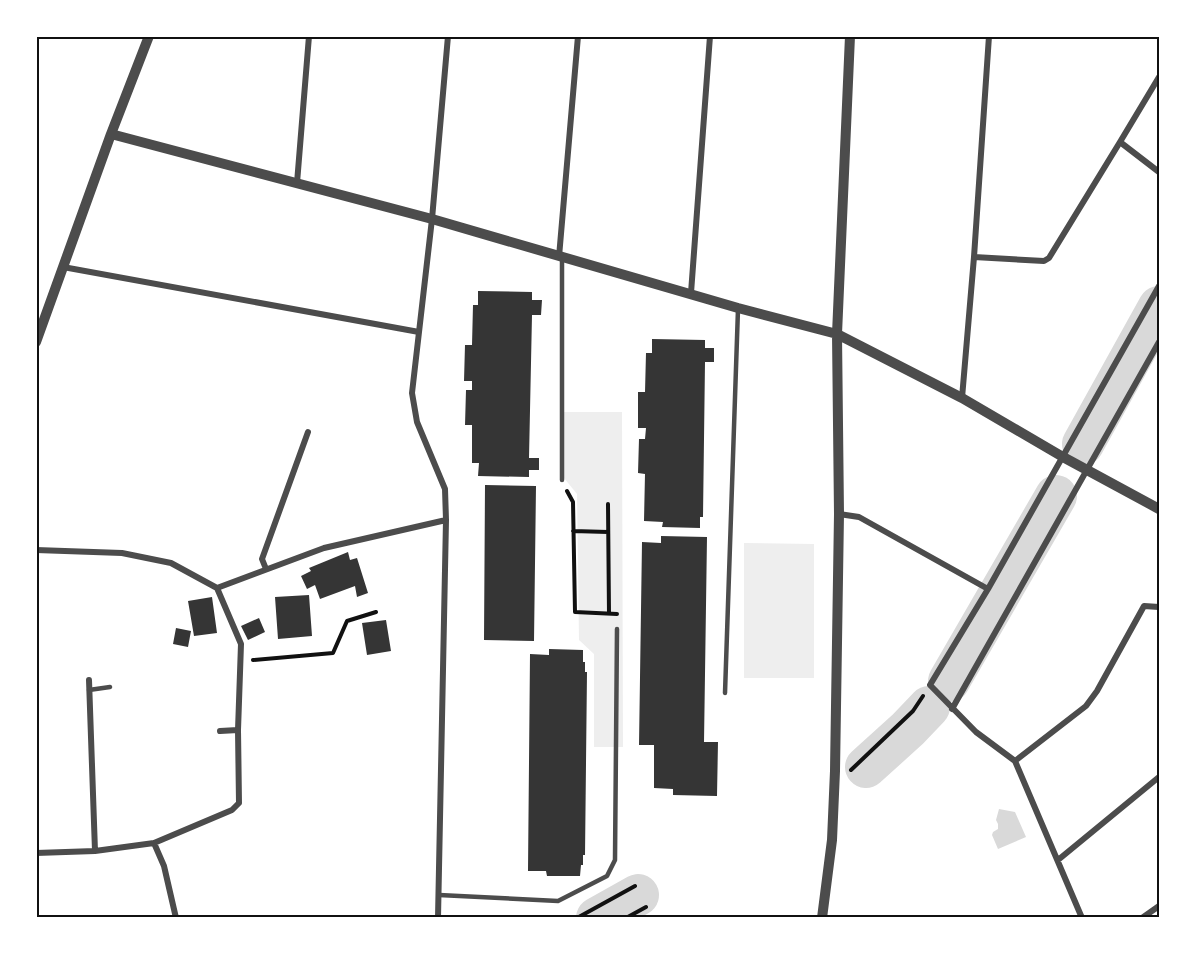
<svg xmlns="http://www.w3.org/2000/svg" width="1195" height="954" font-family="Commissioner,sans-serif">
  <rect width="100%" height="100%" fill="#fff"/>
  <path fill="#eee" d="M564,412H622L623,747H594V654L579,640L577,494L564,478Z
    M744,543L814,544V678H744Z"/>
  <path fill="#d9d9d9" d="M999,809L1015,812L1026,837L998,849L992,835L993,832L998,829V824L996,820Z"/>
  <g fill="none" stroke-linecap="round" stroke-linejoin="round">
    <path stroke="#d9d9d9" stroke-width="42" d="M1083,444L1159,307
      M949,681L1056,496
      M866,767L908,729L929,707
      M597,918L638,895"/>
  </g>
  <path fill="#353535" d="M478,291L532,292V300H542L541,315H532L529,458H539V470H529V477L478,476L479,463H472V425H465L466,390H472V381H464L465,345H472L473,305H478Z
    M652,339L705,340V348H714V362H705L703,517H700V528L662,527L663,522L644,521L645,474L638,473L639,439H645L646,428H638V392H645L646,353H652Z
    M485,485L536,486L534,641L484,640Z
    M661,536L707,537L704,742H718L717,796L673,795V789L654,788V745H639L642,542L661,543Z
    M348,552L350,560L357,558L368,593L357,597L355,586L320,599L315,585L307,589L301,576L311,571L309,568Z
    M309,595L312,636L278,639L275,597Z
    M212,597L217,633L194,636L188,601Z
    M259,618L265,632L248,640L241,626Z
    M386,620L391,651L367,655L362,623Z
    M176,628L191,631L188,647L173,644Z
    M549,649L583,650V662H585V672H587L585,855H583V865H581L580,876H547L546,871H528L530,654L549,655Z"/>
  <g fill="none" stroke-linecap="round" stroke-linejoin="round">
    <path stroke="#111" stroke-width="4" d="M567,491L573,502L575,612L617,614
      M608,504L609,613
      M573,531L608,532
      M253,660L333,653L347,621L376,612
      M851,770L913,711L923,696
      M577,918L635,886
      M626,918L646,907"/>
    <path stroke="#4c4c4c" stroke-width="4.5" d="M562,480V258
      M89,690L110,687
      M725,693L738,309
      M439,895L558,901L607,876L615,860L617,629"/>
    <path stroke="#4c4c4c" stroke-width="6" d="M1159,77L1120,142L1159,172
      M297,183L309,36
      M559,257L578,36
      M974,257L989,36
      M63,267L419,332
      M691,293L710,36
      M962,398L974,257L1044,261L1049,258L1120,142
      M839,514L859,517L988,589
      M36,550L122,553L171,563L217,588L241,644L238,730L239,803L232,810L154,843L95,851L36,853
      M266,569L262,559L308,432
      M217,588L324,548L446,520
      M89,680L95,851
      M952,709L1159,342
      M220,731L238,730
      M1015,761L1086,706L1097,691L1144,606L1159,607
      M154,843L164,866L176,918
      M1058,860L1159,777
      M438,918L446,520L445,489L417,422L412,393L432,219L448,36
      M1082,918L1015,761L976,732L930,685L988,589L1159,286
      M1142,918L1159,906"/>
    <path stroke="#4c4c4c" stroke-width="10" d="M111,134L432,219L738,308L837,334L962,398L1063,457L1159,509
      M36,342L111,134L149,36
      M822,918L832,840L835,771L839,514L837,334L850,36"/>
  </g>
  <rect width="1195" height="954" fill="none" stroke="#ffffff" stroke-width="75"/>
  <rect x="38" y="38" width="1120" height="878" fill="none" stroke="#111" stroke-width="2"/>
</svg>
